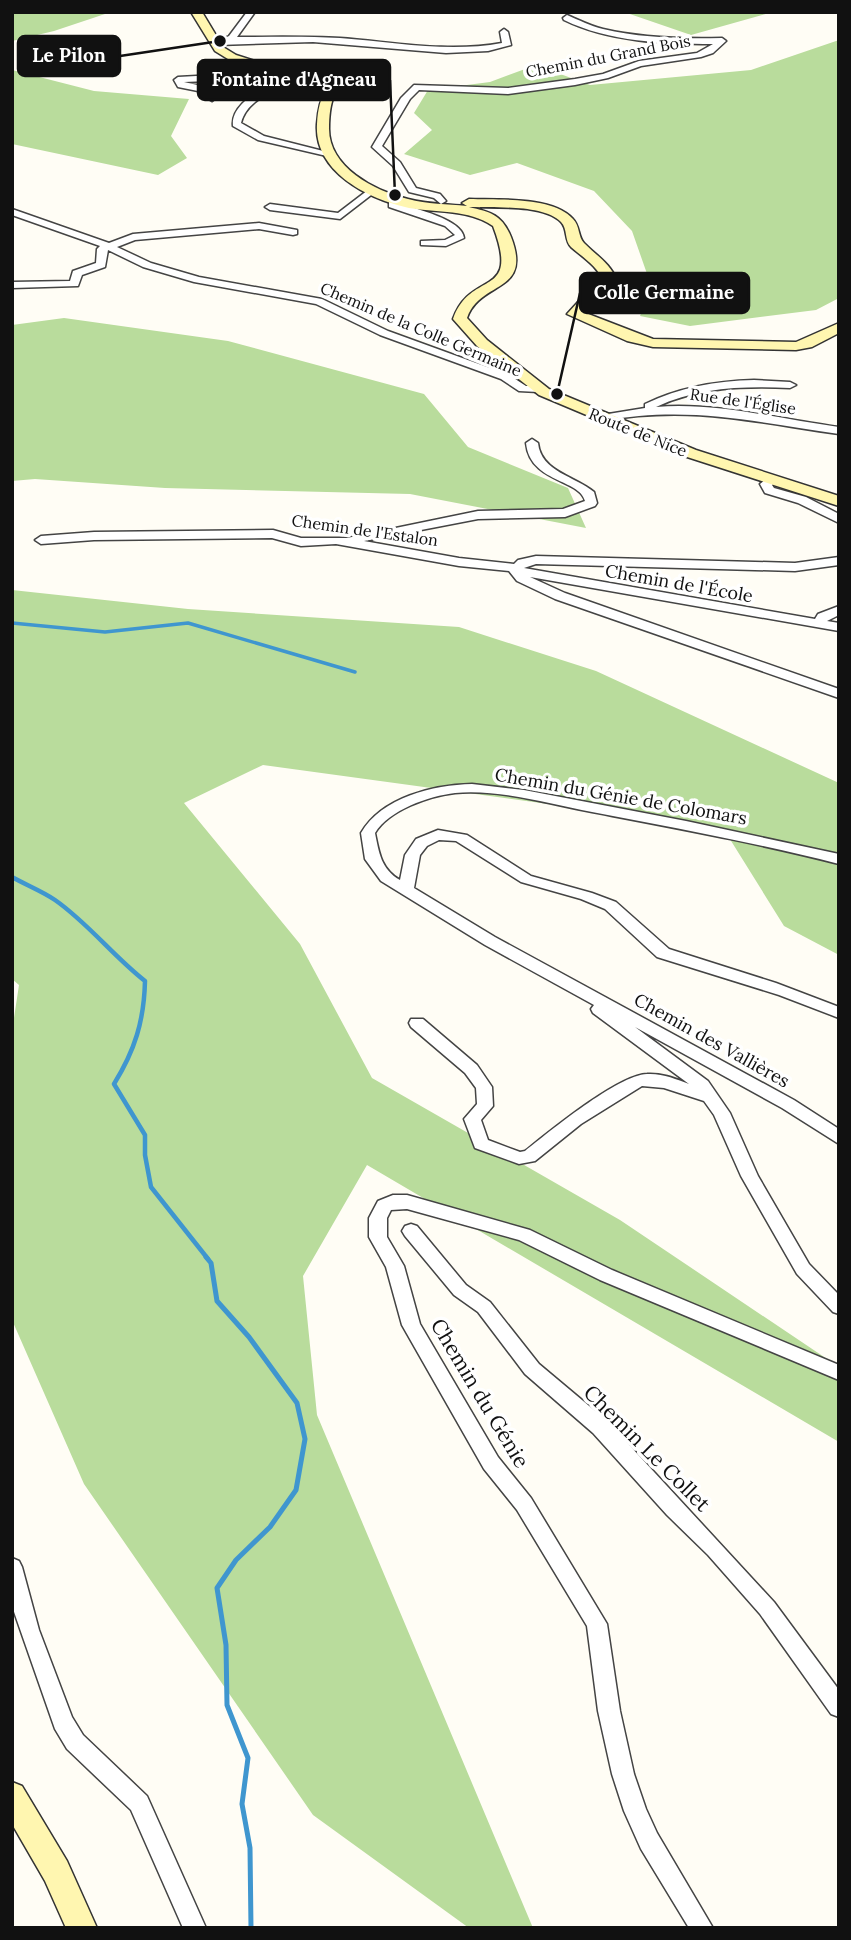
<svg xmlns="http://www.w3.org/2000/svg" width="851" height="1940" font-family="Lora,serif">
  <rect width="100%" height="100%" fill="#fffdf5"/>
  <path fill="#b9dc9c" d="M12,12H111L54,31L12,41Z
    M624,12H773L691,35Z
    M839,40V298L816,310L690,326L640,316L652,288L632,231L594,191L517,163L470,175L404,154L432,130L414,113L428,90L490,82L536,65L590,85L751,70Z
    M12,70L94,91L189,99L171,136L187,158L158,175L12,144Z
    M64,318L228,341L424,394L468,447L568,488L586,528L410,494L165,488L35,479L12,481V325Z
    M12,590L188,609L459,627L596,671L839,783V955L784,926L723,828L263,765L184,803L300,944L372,1078L620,1220L839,1367V1442L367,1165L303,1276L317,1415L533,1928H469L313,1815L84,1484L12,1320V1031L19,985L12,979Z"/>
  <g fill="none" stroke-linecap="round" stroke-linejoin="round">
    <path stroke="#3f96cf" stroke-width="3.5" d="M12,623L105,632L188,623L355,672"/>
    <path stroke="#3f96cf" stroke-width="4.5" d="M12,877C26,885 42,891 55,900C88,923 113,956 145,981C144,1021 135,1050 114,1084L145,1135V1155L151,1187L208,1259"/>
    <path stroke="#3f96cf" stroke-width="5" d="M206,1257L211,1263L217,1301L249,1337L297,1403L305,1439L296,1490L270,1527L236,1560L217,1588L226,1645L227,1705L248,1758L242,1804L250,1848L251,1928"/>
    <defs>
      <path id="street" d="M247,12H255L237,37C271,37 306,36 340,38C394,42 448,53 502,43L500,32L504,29L508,32L511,45L488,51L446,53L313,42L218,45V41L229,36Z
        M567,15C579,20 590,26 603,29C641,38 682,39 722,38L726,41L713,53L701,57L641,66L608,78L575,85L508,94L419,90L410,99L382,146L400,162L416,188L440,194L446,201L441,204L434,198L409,192L393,166L372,147L401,98L414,85L508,88L575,79L603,74L639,61L697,53L713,44C664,44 609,42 564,20L563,18Z
        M233,74L270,84L280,81L285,84C268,94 246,102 241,123L264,136L331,153V157L258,140L233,126C231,109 250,96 263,88L233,80L184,82L215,89L219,95L212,101L207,98L208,93L178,87L174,80L178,77Z
        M372,187L377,190L375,192L340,219L270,210L265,207L270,204L338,213Z
        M389,197H395L398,203C415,209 462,219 464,238L446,246L421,245V241L445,240L455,235L445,226L389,207Z
        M12,209L109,243L133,234L259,223L297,230V234L293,235L259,229L135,240L117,247L151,263L199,277L322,299L388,331L509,375L526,386H538L544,389L538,392L519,391L501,379L380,335L316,304L194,282L143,267L108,250L105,267L82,275L78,286L12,288V282L70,281L73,271L96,263L97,249L100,246L12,215Z
        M754,380L790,382L796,385L790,388C744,386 699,387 656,407C717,402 779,419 839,427V434C753,422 690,405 602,421L596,418L602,415L645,408V404C680,387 716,381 754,380Z
        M532,439L538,443C541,472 575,476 594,492L597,503L595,506L565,517L478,519L364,541L459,558L514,564L518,560L536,556L795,563L839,557V565L795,571L536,564L524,568L815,619L818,614L839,606V615L827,621L839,623V631L530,577L565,593L839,689V698L555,599L517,581L509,571L459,566L336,544L301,546L272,538L94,540L41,544L35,540L41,536L94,532L273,530L301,538H347L478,511L563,509L585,501C580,479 530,483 526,443Z
        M771,475L777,479L772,485L774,488L806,497L839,514V523L798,503L765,493L760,484Z
        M472,784L524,790L686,821L839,854V864C757,843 675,828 592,812C548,804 501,789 455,793C429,796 389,810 375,833C379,853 381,869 400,880L405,855L416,839L438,830L467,835L531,876L592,893L616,902L669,949L776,983L839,1007V1018L779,995L657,957L605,909L581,899L521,882L456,841L439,840L427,846L420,855L414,888L495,937L794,1100L839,1129V1144L782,1108L635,1027L708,1081L730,1113L758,1176L809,1264L839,1295V1314L833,1312L797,1274L741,1176L714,1115L704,1101L664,1088L642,1086L581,1124L535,1161L519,1164L475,1148L464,1119L477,1104L476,1088L465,1073L411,1027L409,1023L411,1019H423L477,1065L492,1087L493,1106L481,1120L488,1140L520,1152L525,1151C549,1132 618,1075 647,1074C662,1073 676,1079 689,1084L593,1013L591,1009L594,1005L485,945L381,881L365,859L361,833C382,797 433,785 472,784Z
        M393,1195H407L530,1230L612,1270L839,1365V1380L600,1280L519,1240L407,1209L391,1210L387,1218V1237L404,1266L420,1324L498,1457L531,1498L607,1624L620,1711L634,1774L646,1809L657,1833L713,1928H689L641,1849L624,1811L612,1774L598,1711L587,1626L517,1510L484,1469L402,1325L386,1267L369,1237V1218L378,1201Z
        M411,1224L417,1226L466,1285L490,1302L539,1364L607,1421L774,1602L839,1690V1717L831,1714L760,1614L708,1555L667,1515L593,1433L525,1374L478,1312L454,1295L405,1236L402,1231L405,1226Z
        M12,1558L19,1561L22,1567L39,1630L72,1717L83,1735L147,1796L206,1928H183L131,1810L67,1749L55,1729L12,1606Z"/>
      <path id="secondary" d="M191,12H202L223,47L236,55L274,67L289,84C318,91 337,57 368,62L370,65C361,77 344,79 336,92C330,102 329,117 329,129C329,167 374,191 408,199C427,204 447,204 467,206L462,203L469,199C497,200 553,196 573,219C580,226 578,237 584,243C600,259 608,261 619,283L609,295L583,312L653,339L796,342L839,323V333L812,347L796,350L653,347L627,341L567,314L578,302L605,283C597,266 585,259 571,247C564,240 568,229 561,222C543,204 494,208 469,207C491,212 502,215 511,237C533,294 480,280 467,318L487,340L549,389L696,450L839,496V506L684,456L539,395L477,346L453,319C471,268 521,300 493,226C468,209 438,213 409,208C368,199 314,172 317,124C319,93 327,84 353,69L311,91L296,93L281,90L266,73L228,59L215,51Z
        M12,1782L22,1786L67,1861L97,1928H66L45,1881L12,1824Z"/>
    </defs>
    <use href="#street" stroke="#444" stroke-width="3"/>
    <use href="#secondary" stroke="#333" stroke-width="3"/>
    <use href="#street" fill="#fff" fill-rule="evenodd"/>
    <use href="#secondary" fill="#fff6b0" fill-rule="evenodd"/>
  </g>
  <g text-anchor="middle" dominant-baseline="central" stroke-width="7" stroke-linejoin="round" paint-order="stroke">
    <g font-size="16" fill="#111" stroke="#fff">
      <text transform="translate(608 56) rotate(-11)">Chemin du Grand Bois</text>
      <text transform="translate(421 329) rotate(23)">Chemin de la Colle Germaine</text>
      <text transform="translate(743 401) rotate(8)">Rue de l'Église</text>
      <text transform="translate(638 432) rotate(22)">Route de Nice</text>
      <text transform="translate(365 530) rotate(8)">Chemin de l'Estalon</text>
    </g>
    <g font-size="18" fill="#111" stroke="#fff">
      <text transform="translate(679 583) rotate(10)">Chemin de l'École</text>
      <text transform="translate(621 796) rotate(10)">Chemin du Génie de Colomars</text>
      <text transform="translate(712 1040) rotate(29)">Chemin des Vallières</text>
    </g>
    <g font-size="21" fill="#111" stroke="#fff">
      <text transform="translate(480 1393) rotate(59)">Chemin du Génie</text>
      <text transform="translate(647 1448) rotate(45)">Chemin Le Collet</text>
    </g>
  </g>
  <path fill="none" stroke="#111" stroke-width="2.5" d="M220 41L120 56M395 195L390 80M557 394L580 293"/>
  <g fill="#111" stroke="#fff" stroke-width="2.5">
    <circle cx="220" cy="41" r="7"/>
    <circle cx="395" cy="195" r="7"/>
    <circle cx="557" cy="394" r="7"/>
  </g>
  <g fill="#111" stroke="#111" stroke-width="2.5">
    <rect x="18" y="36" width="102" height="40" rx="7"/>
    <rect x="198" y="60" width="192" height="40" rx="7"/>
    <rect x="580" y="273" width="169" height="40" rx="7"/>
  </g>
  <g font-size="19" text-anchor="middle" font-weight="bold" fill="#fff">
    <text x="69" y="62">Le Pilon</text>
    <text x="294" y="86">Fontaine d'Agneau</text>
    <text x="664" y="299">Colle Germaine</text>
  </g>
  <rect width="851" height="1940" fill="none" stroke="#111111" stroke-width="28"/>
</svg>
